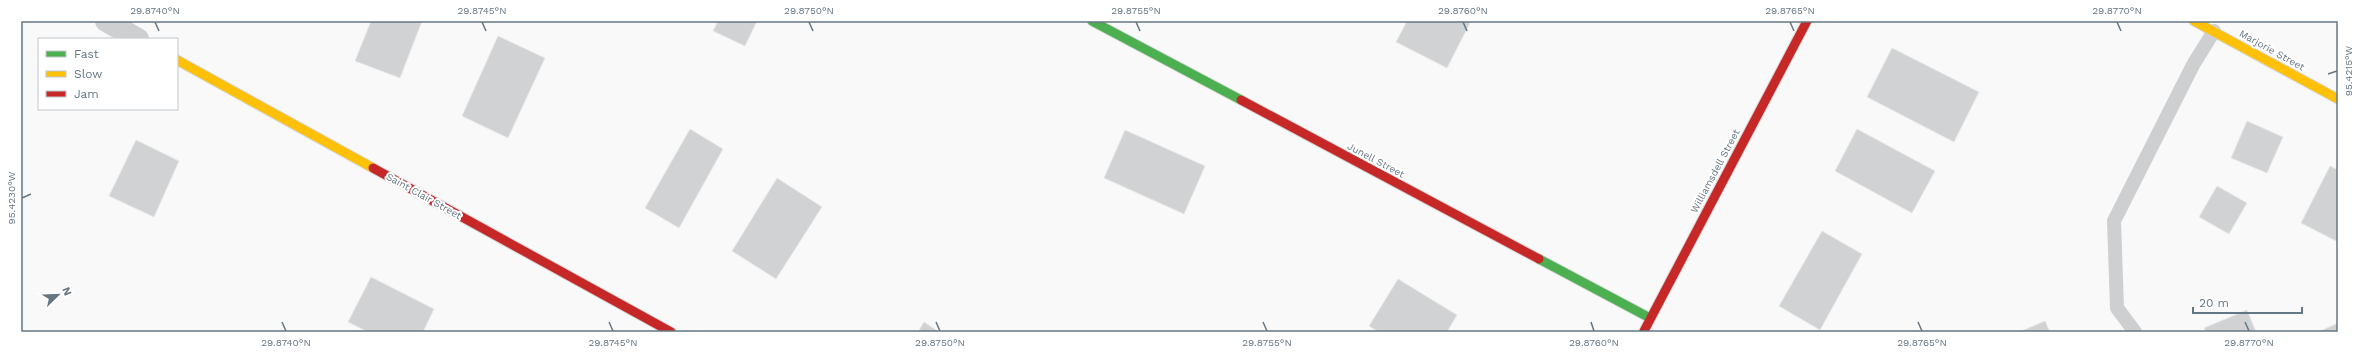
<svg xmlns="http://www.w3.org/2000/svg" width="2359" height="353" font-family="'Work Sans',sans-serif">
  <rect width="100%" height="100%" fill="#f9f9f9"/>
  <path fill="#d0d2d3" stroke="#e8e8e8" d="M371,21H422L400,78L355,61Z
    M718,21H757L745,46L713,31Z
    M1407,21H1471L1447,68L1396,42Z
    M498,36L545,58L508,138L462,116Z
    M1892,48L1979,92L1954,142L1867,97Z
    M2247,121L2283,137L2267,173L2231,158Z
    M690,129L723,149L679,228L645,208Z
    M1857,129L1935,171L1912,213L1835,171Z
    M1125,130L1205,166L1184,214L1104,178Z
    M136,140L179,161L154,217L109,196Z
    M2330,166L2338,170V242L2301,223Z
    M777,178L822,207L776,279L732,251Z
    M2217,186L2247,203L2229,234L2199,217Z
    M1822,231L1862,254L1820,330L1779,306Z
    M371,277L434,309L423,332H368L348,322Z
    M1398,279L1457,315L1447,332H1379L1369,326Z
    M2247,310L2256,332H2206L2204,328Z
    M2045,321L2050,332H2019Z
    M924,322L939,332H918Z
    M2338,323V332H2318Z"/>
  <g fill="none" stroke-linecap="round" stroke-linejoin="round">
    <defs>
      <path id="fast" d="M1092,21L1241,100
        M1539,259L1650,318"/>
      <path id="slow" d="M2194,21L2338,99
        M177,60L373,168"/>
      <path id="jam" d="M1241,100L1539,259
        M373,168L671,332
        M1644,331L1807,21"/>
    </defs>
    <use href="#fast" stroke="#d5d6d7" stroke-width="11"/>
    <use href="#slow" stroke="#d5d6d7" stroke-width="11"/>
    <use href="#jam" stroke="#d5d6d7" stroke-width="11"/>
    <path stroke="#cecfd0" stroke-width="14" d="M2135,332L2117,308L2114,221L2193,65L2214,31"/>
    <path stroke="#cecfd0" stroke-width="22" d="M106,21L138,39"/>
    <use href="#fast" stroke="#4caf50" stroke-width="9"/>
    <use href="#slow" stroke="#ffc107" stroke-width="9"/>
    <use href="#jam" stroke="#c62828" stroke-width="9"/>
  </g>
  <path fill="none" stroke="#657683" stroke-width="1.5" d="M155,22L159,31M482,22L486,31M809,22L813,31M1136,22L1140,31M1463,22L1467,31M1790,22L1794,31M2117,22L2121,31M2328,74L2337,71M22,198L31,194M282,322L286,331M609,322L613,331M936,322L940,331M1263,322L1267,331M1591,322L1594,331M1918,322L1922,331M2245,322L2249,331"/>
  <g text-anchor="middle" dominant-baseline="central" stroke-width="4" stroke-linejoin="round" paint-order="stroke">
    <g font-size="10" fill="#657683" stroke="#fff">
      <text transform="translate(2272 50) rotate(29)">Marjorie Street</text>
      <text transform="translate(1376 160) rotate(28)">Junell Street</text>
      <text transform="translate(1715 171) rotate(-62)">Williamsdell Street</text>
      <text transform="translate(424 196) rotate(29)">Saint Clair Street</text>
    </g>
  </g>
  <rect width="2359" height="353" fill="none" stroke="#ffffff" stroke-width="44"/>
  <rect x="38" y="38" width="140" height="72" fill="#ffffff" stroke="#c1c8cd"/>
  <rect x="46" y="51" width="20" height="6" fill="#4caf50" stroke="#c1c8cd"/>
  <text x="74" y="58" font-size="12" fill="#657683">Fast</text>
  <rect x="46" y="71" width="20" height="6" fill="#ffc107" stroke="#c1c8cd"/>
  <text x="74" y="78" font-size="12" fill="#657683">Slow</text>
  <rect x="46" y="91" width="20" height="6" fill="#c62828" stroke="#c1c8cd"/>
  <text x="74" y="98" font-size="12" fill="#657683">Jam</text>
  <g transform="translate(58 295) rotate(67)" stroke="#ffffff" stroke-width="3" paint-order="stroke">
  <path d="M0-3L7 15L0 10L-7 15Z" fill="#657683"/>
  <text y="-6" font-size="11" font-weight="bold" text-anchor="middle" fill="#657683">N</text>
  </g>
  <path d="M2193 307v6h109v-6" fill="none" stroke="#657683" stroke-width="2"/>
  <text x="2199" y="307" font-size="12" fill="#657683" stroke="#ffffff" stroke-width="3" paint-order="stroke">20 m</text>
  <rect x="22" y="22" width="2315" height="309" fill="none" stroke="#657683" stroke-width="1.5"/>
  <g font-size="10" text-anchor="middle" fill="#657683">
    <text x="155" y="14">29.8740°N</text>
    <text x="482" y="14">29.8745°N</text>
    <text x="809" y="14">29.8750°N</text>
    <text x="1136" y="14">29.8755°N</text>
    <text x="1463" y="14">29.8760°N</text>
    <text x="1790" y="14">29.8765°N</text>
    <text x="2117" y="14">29.8770°N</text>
    <text transform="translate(2348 71) rotate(-90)" y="4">95.4215°W</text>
    <text transform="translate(11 198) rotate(-90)" y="4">95.4230°W</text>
    <text x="286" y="346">29.8740°N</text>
    <text x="613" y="346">29.8745°N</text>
    <text x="940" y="346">29.8750°N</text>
    <text x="1267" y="346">29.8755°N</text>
    <text x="1594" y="346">29.8760°N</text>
    <text x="1922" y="346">29.8765°N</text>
    <text x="2249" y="346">29.8770°N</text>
  </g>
</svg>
